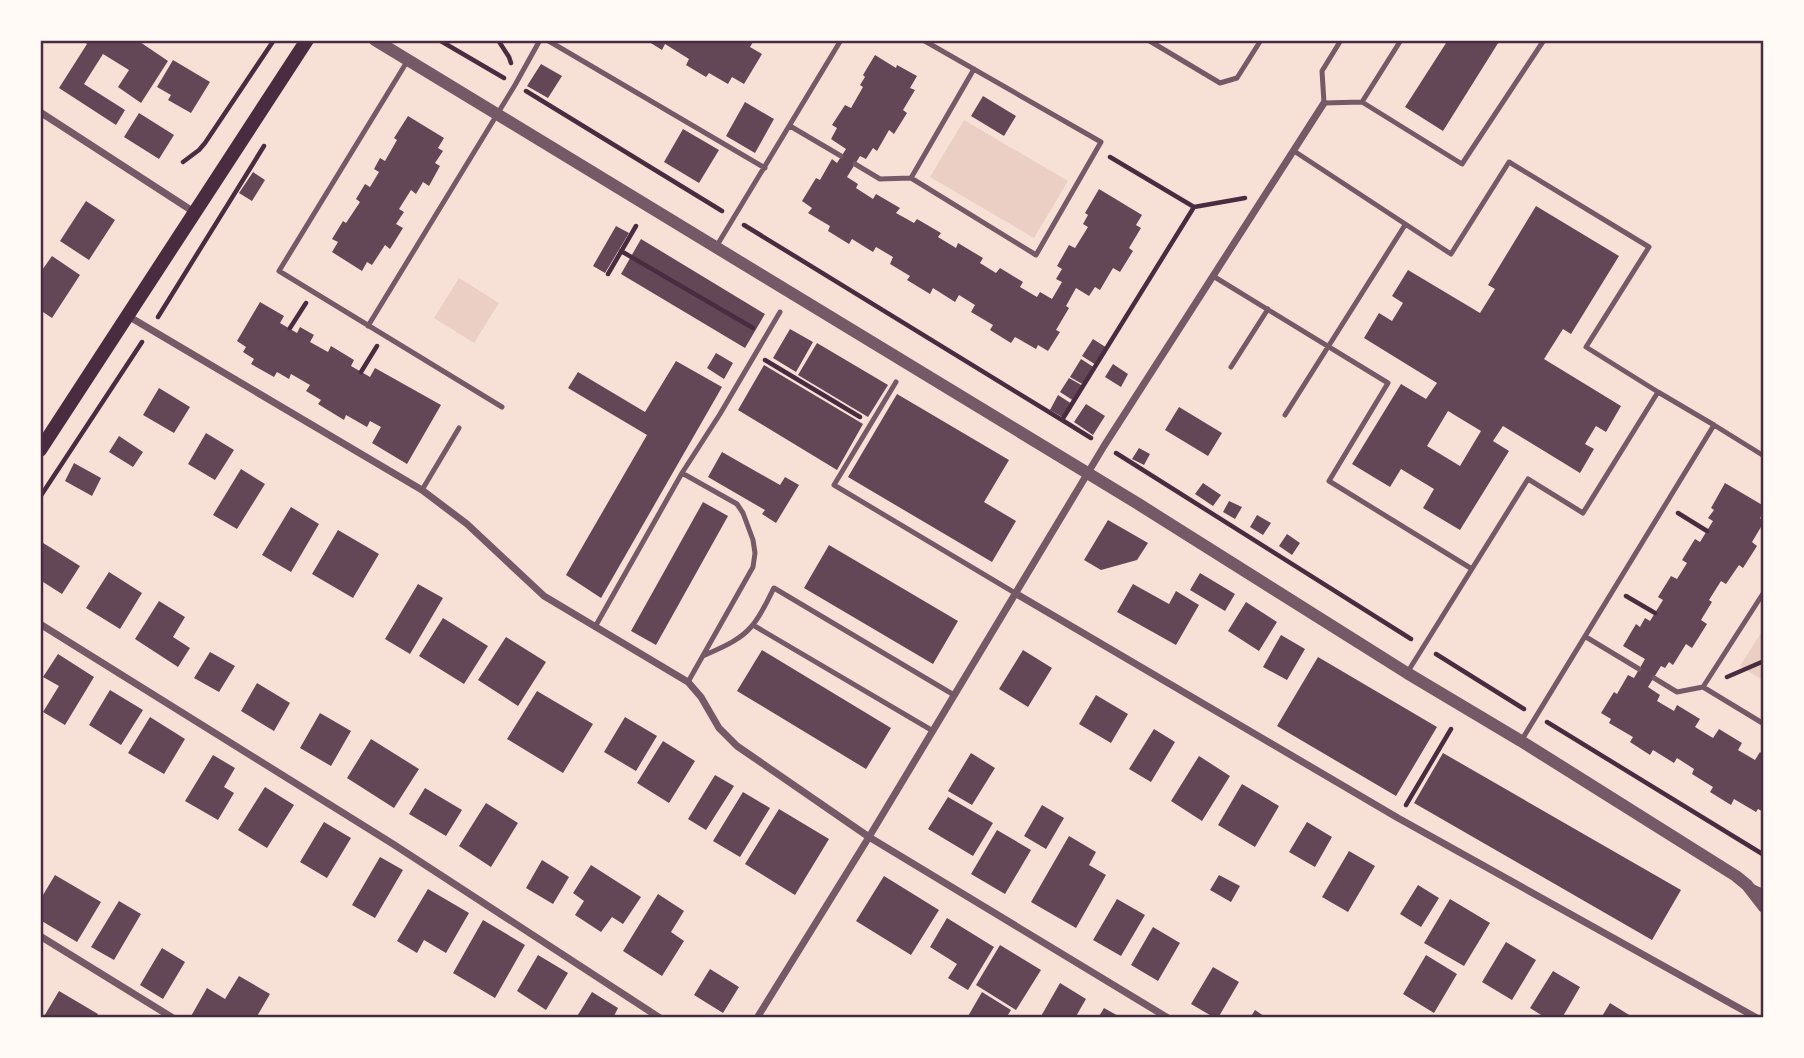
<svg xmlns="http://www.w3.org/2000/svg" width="1804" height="1058" font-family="Overpass,sans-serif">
  <rect width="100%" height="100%" fill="#f7e1d7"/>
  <path fill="#ebcfc5" d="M964,120L1068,181L1034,238L930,177Z
    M459,278L499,303L474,343L434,318Z
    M1764,628V681L1740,666Z"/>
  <path fill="#644757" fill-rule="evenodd" d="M83,40H137L168,61L141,103L118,87L129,70L103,54L84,84L125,110L116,125L59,88L87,44Z
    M646,40H750L753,42L750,47L762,54L744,84L732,77L728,84L709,73L706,77L686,65L689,59L665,44L662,50Z
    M1448,40H1500L1443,131L1405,107Z
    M875,55L896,68L897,65L917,76L910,88L915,90L903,110L907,113L894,134L889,130L877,151L873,148L866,159L860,156L847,177L858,184L856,188L873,199L876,194L900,208L896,213L914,223L917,219L941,233L938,237L956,248L958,243L983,258L980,263L996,273L1000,268L1023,282L1020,287L1037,297L1040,292L1052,299L1062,282L1056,279L1062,269L1057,266L1069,245L1075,248L1088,227L1083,224L1088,215L1085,213L1099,189L1142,215L1136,225L1141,228L1129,248L1133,251L1120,272L1113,268L1100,290L1095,287L1089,296L1076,288L1066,306L1069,308L1056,330L1060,332L1048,351L1038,345L1036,349L1015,337L1011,343L990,330L993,325L971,312L975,305L959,295L955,302L933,288L930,294L907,280L910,276L890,264L893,257L876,247L873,252L852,239L849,244L828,231L830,226L808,213L812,208L802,201L816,178L820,180L832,159L837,163L846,149L831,139L837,128L832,125L845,105L851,108L863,87L860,85L865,77L863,75Z
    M173,60L210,82L191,113L168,100L171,95L157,87Z
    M541,64L562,76L548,98L527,86Z
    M983,96L1016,116L1004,136L971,116Z
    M745,102L774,119L755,153L726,136Z
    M139,113L174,135L159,159L124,137Z
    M408,116L444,138L438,148L443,151L435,163L440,166L429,186L423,182L416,194L411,190L399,209L404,212L396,224L403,228L390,249L385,245L372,265L367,262L362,271L332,252L338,242L332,239L343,221L346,223L360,202L356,199L365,184L370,187L379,172L374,169L380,158L385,161L397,140L394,138Z
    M683,129L719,150L699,183L664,162Z
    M253,172L265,180L252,201L239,193Z
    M86,201L115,220L89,260L60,241Z
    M1536,206L1619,256L1571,334L1563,329L1544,359L1621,406L1606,432L1596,426L1585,444L1594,449L1580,473L1503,426L1493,441L1509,451L1460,530L1423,508L1434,489L1401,469L1390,487L1352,464L1401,384L1426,399L1437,383L1364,338L1379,313L1392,321L1403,303L1392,296L1408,270L1480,313L1495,289L1488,285ZM1448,411L1481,431L1460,466L1427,446Z
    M616,226L629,233L605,273L593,266Z
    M641,239L765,314L745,348L621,274Z
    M52,256L80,275L52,318L40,310V273Z
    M260,302L284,316L280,323L297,333L300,327L314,335L310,342L328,352L331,346L354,360L351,366L370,377L375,368L441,405L407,464L372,443L381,427L370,421L367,427L346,415L344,420L318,404L321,400L306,391L310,385L291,374L289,379L277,372L274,377L251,364L254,359L243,352L246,347L237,341Z
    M790,329L813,342L796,372L773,358Z
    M1093,339L1107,348L1096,365L1082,356Z
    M817,343L888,385L868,417L798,375Z
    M716,353L733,363L724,379L707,368Z
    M1081,359L1095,368L1084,385L1070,377Z
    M676,361L722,387L601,598L566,575L647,435L568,388L578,372L645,412Z
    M1113,364L1128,374L1121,387L1105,377Z
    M764,365L863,424L837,470L738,410Z
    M1069,378L1083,386L1074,401L1060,392Z
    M159,388L190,407L174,433L143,415Z
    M897,394L1009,460L984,502L1016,521L992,562L848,477Z
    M1058,395L1072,404L1064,418L1050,410Z
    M1086,404L1105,416L1093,435L1074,422Z
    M1179,407L1222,433L1208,456L1165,430Z
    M206,433L234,450L215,480L188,464Z
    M119,436L143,452L133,467L109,452Z
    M1139,448L1150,454L1144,465L1132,459Z
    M722,452L780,485L785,477L799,485L776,523L762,514L765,510L708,477Z
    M74,463L101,478L92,496L65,481Z
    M241,469L265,484L237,529L213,515Z
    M1203,483L1221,495L1213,506L1195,494Z
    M1725,483L1764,506V512L1760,518L1764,522L1752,542L1757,546L1743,568L1739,565L1726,584L1721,581L1709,600L1712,602L1701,620L1707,624L1692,648L1686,644L1673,665L1669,662L1665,668L1661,666L1648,687L1660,695L1657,701L1674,711L1677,705L1700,719L1695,727L1713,738L1719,729L1742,743L1738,750L1755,760L1760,752L1764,755V812L1758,809L1756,812L1734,799L1731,805L1710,792L1713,787L1692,774L1694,769L1677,758L1674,763L1653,750L1650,755L1630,742L1633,737L1609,723L1611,719L1601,713L1614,692L1617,694L1628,675L1634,678L1645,659L1623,646L1636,624L1640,627L1645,618L1650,621L1663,600L1658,597L1671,576L1677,579L1687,563L1682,560L1695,539L1700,542L1713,521L1708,518L1714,510L1711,508Z
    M1229,501L1242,507L1235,519L1223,512Z
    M703,502L728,516L656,645L631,631Z
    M291,507L319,524L291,572L262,555Z
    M1257,515L1271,523L1263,535L1250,527Z
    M1108,520L1148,543L1137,560L1101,570L1084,560Z
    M338,530L379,554L353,598L312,574Z
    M1287,534L1300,543L1292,555L1279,546Z
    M40,541L80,566L62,594L40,580Z
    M829,545L958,621L933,664L804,588Z
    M109,572L142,593L120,629L86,608Z
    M1200,573L1235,594L1225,611L1190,590Z
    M418,584L443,598L410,654L385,639Z
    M1133,584L1169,604L1176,591L1199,605L1176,645L1117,612Z
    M159,601L185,617L173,637L190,648L178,667L135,639Z
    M1246,602L1277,622L1259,651L1228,631Z
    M443,618L488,646L464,684L419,656Z
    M1281,635L1305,649L1287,680L1263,667Z
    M506,637L546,662L518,706L478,680Z
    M762,650L891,728L866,769L737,691Z
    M1023,650L1052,668L1028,707L999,689Z
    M210,652L235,666L219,692L194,678Z
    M58,654L94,677L65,725L43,712L59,686L43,677Z
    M1318,657L1437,727L1396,796L1277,726Z
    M257,683L290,703L274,731L241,711Z
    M110,690L143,710L121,745L89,725Z
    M537,691L593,724L563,773L507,739Z
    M1096,695L1128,714L1111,743L1079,724Z
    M320,713L351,731L331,766L300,748Z
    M150,717L185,739L164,774L128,753Z
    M625,717L657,736L636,771L604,752Z
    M1154,729L1175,742L1151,782L1129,769Z
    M371,739L419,769L394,808L347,778Z
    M663,741L695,761L669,803L637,783Z
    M971,753L995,768L972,805L948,791Z
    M1443,753L1681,890L1652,940L1414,803Z
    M213,755L235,768L224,787L234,793L218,820L185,801Z
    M1199,756L1230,776L1202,821L1171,801Z
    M715,775L734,786L706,830L688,819Z
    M1242,784L1279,806L1255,847L1218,825Z
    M265,787L294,805L267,848L238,830Z
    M425,788L462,810L446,836L409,814Z
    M743,792L770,808L740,857L713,841Z
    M948,797L993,823L973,856L928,829Z
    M486,803L518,823L491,867L459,846Z
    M1042,805L1064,818L1046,849L1024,836Z
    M779,809L829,839L795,895L745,864Z
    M324,822L351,838L327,878L300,862Z
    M1307,822L1332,837L1315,867L1289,852Z
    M997,830L1031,850L1005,894L971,874Z
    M1069,836L1096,852L1089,865L1106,875L1076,928L1031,902Z
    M1349,851L1375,866L1348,912L1322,897Z
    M380,857L403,870L375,918L352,905Z
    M542,860L569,877L553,904L526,888Z
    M591,865L641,897L623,924L612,917L601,932L575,915L584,901L573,893Z
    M55,875L101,902L77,942L40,920V900Z
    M1219,875L1240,886L1231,902L1210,890Z
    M884,876L939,910L911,955L856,921Z
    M1418,885L1439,898L1421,927L1400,914Z
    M428,889L469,913L446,953L424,940L417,953L397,941Z
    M658,894L684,911L671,932L684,941L662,976L623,951Z
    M1117,899L1145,915L1121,956L1093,940Z
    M1450,899L1490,923L1464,966L1424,943Z
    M119,901L141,914L114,960L91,947Z
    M947,918L994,947L968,990L948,978L957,964L930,947Z
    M483,920L525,945L495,998L453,973Z
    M1153,927L1180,943L1158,981L1131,965Z
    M1506,942L1536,960L1512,1000L1482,982Z
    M1000,945L1041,970L1016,1010L976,985Z
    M162,948L185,962L163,999L140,985Z
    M538,955L568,973L546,1010L517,991Z
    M1426,955L1457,974L1434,1013L1403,994Z
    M1213,967L1239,982L1218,1018H1215L1191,1004Z
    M710,969L739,987L723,1013L694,995Z
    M1553,971L1580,987L1562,1018H1546L1530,1008Z
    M239,976L270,994L256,1018H190L207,988L225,999Z
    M1060,983L1086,999L1075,1018H1040Z
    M59,991L98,1014L96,1018H43Z
    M592,992L618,1008L613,1018H576Z
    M982,992L1011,1010L1006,1018H967Z
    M1610,1003L1634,1018H1601Z
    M1104,1008L1122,1018H1098Z
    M1255,1010L1267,1018H1250Z"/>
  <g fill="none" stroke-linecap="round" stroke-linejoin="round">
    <path stroke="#4a2c40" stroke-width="4.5" d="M439,40L504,78
      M498,40L509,57L511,63
      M526,91L722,211
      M183,162L199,150L205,143L274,40
      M1194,207L1245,198
      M744,225L1062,420L1194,207L1110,157
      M621,251L753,328
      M608,274L636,226
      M158,317L264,146
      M290,328L306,303
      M765,360L860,417
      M361,372L377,346
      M1062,420L1091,438
      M1116,453L1411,639
      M40,497L142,342
      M1678,513L1707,531
      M1626,596L1655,613
      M1436,654L1524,709
      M1727,677L1764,661
      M1547,722L1764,855
      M1406,805L1451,729"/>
    <path stroke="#755966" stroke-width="5" d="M547,40L765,168
      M923,40L1101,142L1036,255L911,178L974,69
      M1148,40L1220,83L1237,78L1261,40
      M1341,40L1322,71L1324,103L1362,102L1462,164L1544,40
      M408,60L279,271L502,407
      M1362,102L1401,40
      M790,126L841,156
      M1294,151L1451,254L1509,162L1649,247L1586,347L1658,392L1583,513L1528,479L1407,673
      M855,164L880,179L911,178
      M716,247L841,40
      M1213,276L1388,383L1329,481L1472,569
      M368,326L515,85L540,40
      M1231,367L1268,309
      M896,382L834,485L1015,593
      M1658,392L1714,425
      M1285,415L1405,225
      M682,473L737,504L743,513L753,540L755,553L753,567L688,682
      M422,490L459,428
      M1764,592L1703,687L1764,724
      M753,625L933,731
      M595,627L682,473L720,414L780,312
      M1586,637L1639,669
      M703,656C720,648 739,641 751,627C761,616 767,601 774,588L954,695
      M1654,678L1677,692L1703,687
      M1521,741L1714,425L1764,456"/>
    <path stroke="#755966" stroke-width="7" d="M40,112L194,212
      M128,316L422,490L467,524L544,596L688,682L701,697L719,728L737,746L869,837L1168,1018
      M1015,593L1398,818L1757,1018
      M40,624L393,844L660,1018
      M1751,887L1764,893
      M40,936L173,1018
      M757,1018L869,837L1104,446L1324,103"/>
    <path stroke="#755966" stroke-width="12" d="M375,40L1140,505L1407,673L1521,741L1736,876L1747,885L1764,907"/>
    <path stroke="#4a2c40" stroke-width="14" d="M40,450L307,40"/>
  </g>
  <rect width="1804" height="1058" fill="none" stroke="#fffaf5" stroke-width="84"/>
  <rect x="42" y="42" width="1720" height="974" fill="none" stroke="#4a2c40" stroke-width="2.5"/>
</svg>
